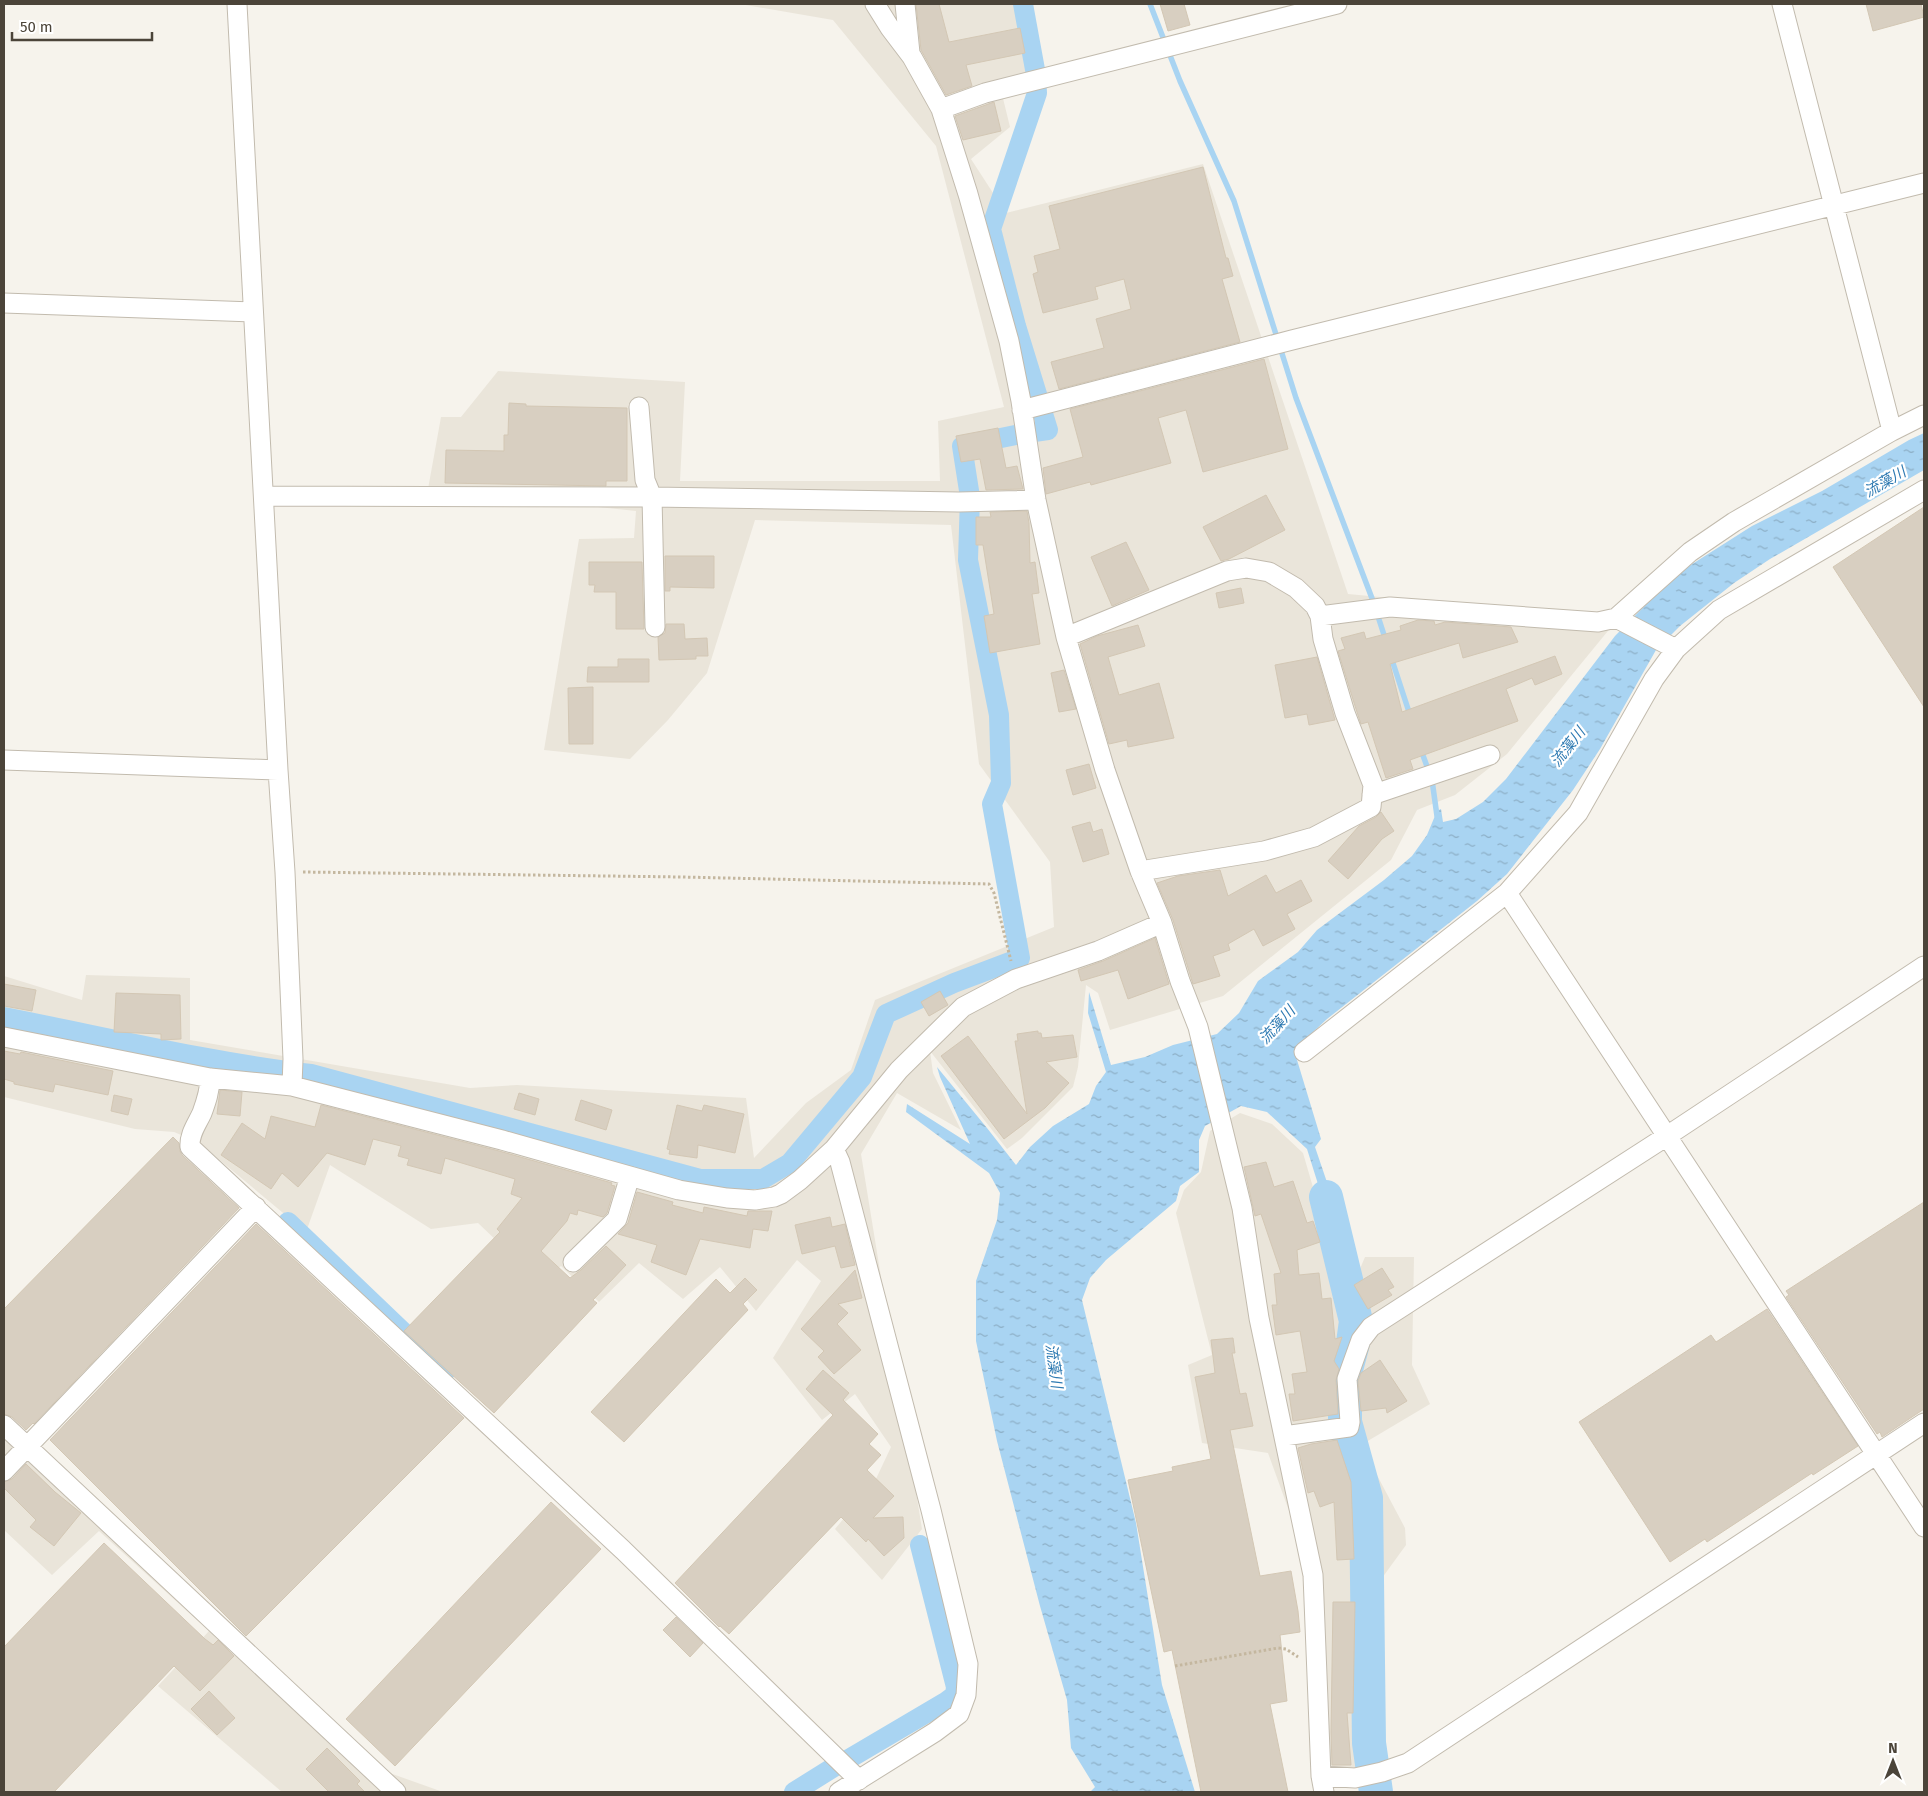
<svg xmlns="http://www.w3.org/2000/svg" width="1928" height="1796" font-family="'Fira Sans','Noto Sans JP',sans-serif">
  <defs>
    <pattern id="water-ripples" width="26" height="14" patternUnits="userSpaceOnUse" patternTransform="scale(1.25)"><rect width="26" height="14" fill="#a9d4f2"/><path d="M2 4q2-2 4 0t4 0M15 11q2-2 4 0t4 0" fill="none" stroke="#8caec5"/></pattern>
  </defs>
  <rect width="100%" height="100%" fill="#f6f3ec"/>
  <path fill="#eae5da" d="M740,4H1031L1044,68L999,82L1010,127L971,159L1006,213L1203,164L1348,594L1487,607L1612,626L1507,754L1455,795L1417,810L1391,860L1223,996L1110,1030L1098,993L1086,985L1078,1067L1073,1087L1022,1138L1007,1149L930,1051L933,1073L961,1130L897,1093L861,1154L922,1529L882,1580L835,1529L875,1481L891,1447L855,1394L822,1420L773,1358L821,1281L797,1260L756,1311L720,1267L683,1299L639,1263L599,1302L561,1266L541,1283L478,1223L431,1229L330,1165L306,1232L198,1142L174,1132L135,1129L4,1097V976L82,1000L86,975L190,978V1040L470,1088L517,1085L746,1098L754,1158L806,1103L851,1070L875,1000L1054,927L1050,862L979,764L951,525L755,520L707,673L668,720L630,759L544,750L579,539L634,538L636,511L428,489L441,417H461L498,371L685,382L680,481H940L938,421L1004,407L936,146L833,20Z
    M1240,1113L1272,1124L1303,1153L1324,1225L1345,1304L1365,1257H1414L1412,1365L1430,1404L1361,1445L1405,1528L1406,1545L1382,1578L1380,1759L1352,1771H1327L1308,1563L1268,1453L1202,1443L1188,1365L1212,1355L1176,1213L1184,1190L1201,1172L1210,1131Z
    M4,1412L296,1692L384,1771L443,1792H282L158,1686L209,1631L99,1531L52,1575L4,1530Z"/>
  <path fill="url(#water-ripples)" d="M1924,433V470L1770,559L1734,583L1680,626L1656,650L1600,749L1573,790L1507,874L1477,901L1327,1019L1294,1050L1321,1139L1315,1147L1331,1194L1323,1200L1307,1149L1267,1112L1241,1106L1205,1126L1199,1140V1172L1180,1186L1176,1201L1106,1260L1090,1278L1082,1300L1136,1523L1162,1685L1195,1792H1090L1095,1787L1071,1748L1067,1700L1040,1606L997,1441L976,1341V1281L997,1220L1000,1193L989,1173L906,1112L907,1104L970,1144L940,1077L937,1067L987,1128L1016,1165L1030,1147L1053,1126L1089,1104L1096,1086L1106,1072L1088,1013L1089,992L1111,1065L1145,1057L1173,1045L1217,1034L1239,1013L1258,981L1298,952L1317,930L1384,880L1412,856L1427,835L1437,811L1441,809L1443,822L1456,819L1483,802L1506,779L1615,636L1675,575L1752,526L1822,491L1909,440Z"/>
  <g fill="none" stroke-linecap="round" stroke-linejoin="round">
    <path stroke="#a9d4f2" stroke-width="5.5" d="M1150,4L1180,81L1234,201L1296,398L1373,601L1386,641
      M1391,657L1410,715
      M1421,750L1432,780L1437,816"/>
    <path stroke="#a9d4f2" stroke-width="20" d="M4,1017C106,1037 208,1062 311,1074L700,1179H763L790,1163L862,1077L886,1014L954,983L1020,958L992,804L1001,783L999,715L968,560L970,497L962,446L1020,434L1048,430L1016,326L991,229L1037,93L1036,75L1023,4
      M288,1222L445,1372
      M847,1760L947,1701L955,1695L956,1687L920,1545
      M794,1792L834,1767"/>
    <path stroke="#a9d4f2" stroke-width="34" d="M1326,1197L1356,1321L1353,1343L1345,1373V1422L1366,1498L1369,1743L1376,1792"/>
  </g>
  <path fill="#d8cfc1" stroke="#d3c7b4" d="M916,4H939L949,42L1020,28L1025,53L966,65L972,86L946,95L921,50Z
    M1160,4H1184L1190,25L1168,31Z
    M1866,4H1921L1924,17L1873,31Z
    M994,102L1001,131L963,140L955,116Z
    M1203,167L1226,258H1228L1233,276L1222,279L1240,342L1059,389L1051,362L1104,348L1096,319L1131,309L1124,279L1095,287L1098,299L1043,313L1033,274L1038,272L1034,256L1060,249L1049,206Z
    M1264,359L1288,449L1203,472L1186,410L1158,418L1171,463L1091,485L1090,482L1046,494L1043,468L1083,457L1070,409Z
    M509,403L526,404V406L627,408V481H606V486L445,483L446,450L504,451V435H508Z
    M998,428L1006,468L1017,466L1023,489L986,490L980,459L961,462L956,436Z
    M1266,495L1285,530L1229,559L1221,561L1203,527Z
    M1924,507V707L1833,567Z
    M1027,511L1029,523L1030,563L1035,562L1039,593L1032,594L1040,644L990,653L984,616L994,614L983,545H976V517H991L990,512Z
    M1126,542L1149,590L1112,606L1091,557Z
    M665,556H714V588L670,587V591H665Z
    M589,562H642L644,629H616V592H594L595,585H589Z
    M1241,588L1244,603L1219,608L1216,593Z
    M1418,620L1434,621L1435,625L1445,622L1511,627L1518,642L1463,658L1459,643L1390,664L1402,712L1555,656L1562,674L1535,685L1532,678L1506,689L1518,721L1410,760L1413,769L1386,778L1368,722L1361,724L1356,709L1338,651L1345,649L1341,638L1364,632L1366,639L1401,630L1400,626Z
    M666,624H684L685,639L707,638L708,656H696V659L659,660L658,637L665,633Z
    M1138,625L1145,646L1108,657L1119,695L1159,683L1174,738L1128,747L1127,740L1109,744L1080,644L1097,636Z
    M1317,657L1335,720L1309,725L1307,714L1285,718L1275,665Z
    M618,659H649V682H587L588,667H618Z
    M1064,670L1076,709L1059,712L1051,673Z
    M593,687V744H569L568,688Z
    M1089,764L1096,788L1073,795L1066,770Z
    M1381,812L1394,831L1382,839L1348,879L1328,861L1359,826L1376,817Z
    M1090,822L1093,832L1102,829L1109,854L1083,862L1072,827Z
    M1220,870L1228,896L1266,875L1276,893L1301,880L1312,901L1287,914L1295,929L1263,946L1254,929L1228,944L1230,950L1213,956L1220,976L1193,984L1173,920L1157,883L1178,876Z
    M1155,938L1169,984L1128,999L1118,970L1081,981L1078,970L1103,961Z
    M4,984L36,990L32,1011L4,1006Z
    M940,991L948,1005L929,1016L921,1002Z
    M116,993L180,995L181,1039L161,1040V1034L114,1032Z
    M1038,1031V1033H1041L1042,1038L1073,1035L1077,1057L1046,1062L1069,1083L1045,1108L1004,1139L941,1056L968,1036L1027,1114L1015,1041H1018L1017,1034Z
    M4,1051L20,1054L21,1052L113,1071L108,1095L55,1084L53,1092L14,1084V1082L4,1079Z
    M220,1090L242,1092L240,1116L217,1114Z
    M519,1093L539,1099L535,1115L514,1109Z
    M114,1095L132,1099L128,1115L111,1111Z
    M581,1100L612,1110L606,1130L575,1120Z
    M321,1105L499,1151L612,1183L611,1185L615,1186L607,1213L603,1217L578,1210L577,1215L570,1213L567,1221L541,1251L570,1278L581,1270L606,1246L626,1265L593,1300L597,1303L494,1413L404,1331L500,1232L497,1229L522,1198L511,1194L515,1179L445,1158L441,1174L407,1165L409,1159L398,1156L401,1146L373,1139L365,1165L327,1153L298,1187L282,1173L271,1189L221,1155L242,1123L265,1139L271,1116L315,1127Z
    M677,1105L702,1111L704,1105L744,1114L735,1153L698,1145L697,1158L669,1154L670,1150L667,1149Z
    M173,1137L179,1143L180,1151L182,1155L239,1208L34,1424L33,1423L26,1430L12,1417L4,1414V1309Z
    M1266,1162L1274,1187L1293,1181L1307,1223L1313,1221L1320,1242L1297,1250L1299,1275L1319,1273L1322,1299L1331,1298L1335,1339L1342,1337L1334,1361L1339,1369L1336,1380L1338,1414L1293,1421L1289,1394H1295L1292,1374L1307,1372L1300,1331L1276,1335L1272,1305H1277L1274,1274L1281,1273L1261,1214L1255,1216L1244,1167Z
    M637,1192L673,1202L672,1205L703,1213L704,1207L747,1216L748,1211H772L768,1231L753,1229L750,1248L700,1239L686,1275L651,1262L657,1245L618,1234L628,1223Z
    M1924,1202V1409L1882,1437L1880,1432L1877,1434L1786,1297L1789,1295L1786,1291Z
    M830,1217L832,1227L845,1224L855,1265L841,1268L835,1246L802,1254L795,1225Z
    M256,1224L464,1418L246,1636L50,1440Z
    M1382,1268L1394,1287L1388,1290L1392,1295L1368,1309L1354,1285Z
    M855,1270L862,1298L838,1304L848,1313L837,1324L861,1350L834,1374L818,1357L824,1351L801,1329Z
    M745,1278L757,1290L743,1304L748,1310L624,1442L591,1412L716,1279L730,1293Z
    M1767,1309L1858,1446L1813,1475L1812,1473L1707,1542L1705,1539L1670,1562L1579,1422L1711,1335L1716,1342Z
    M1233,1338L1235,1353H1232L1240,1394L1246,1393L1253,1426L1230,1430L1260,1576L1291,1571L1298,1611L1300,1632L1280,1635L1287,1701L1270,1704L1288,1792H1201L1172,1650L1164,1652L1128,1480L1173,1471L1172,1467L1211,1459L1195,1377L1215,1373L1211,1340Z
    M1380,1360L1407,1401L1387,1413L1386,1408L1361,1411L1358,1381L1361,1373Z
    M823,1370L849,1393L843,1400L878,1434L869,1444L881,1455L867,1470L894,1496L873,1518L903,1517L904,1538L884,1556L868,1539L866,1542L841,1517L729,1634L720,1626L719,1627L675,1583L833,1415L806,1389Z
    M1337,1440L1351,1482L1354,1559L1337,1560L1334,1502L1320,1507L1314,1491L1308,1493L1298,1448L1311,1444Z
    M26,1464L55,1492L81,1513L54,1546L30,1527L36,1520L4,1488V1482L12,1479Z
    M551,1502L601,1549L395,1766L346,1719Z
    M104,1543L205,1639L213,1645L218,1640L234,1656L200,1691L174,1666L54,1792H4V1647Z
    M1333,1602H1355L1353,1713H1347L1351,1765H1332L1331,1732Z
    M676,1617L703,1643L690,1657L663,1630Z
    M209,1691L235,1718L217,1735L191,1709Z
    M327,1748L360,1781L357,1784L365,1792H329L306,1769Z"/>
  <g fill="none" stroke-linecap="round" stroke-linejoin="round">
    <defs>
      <path id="minor" d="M237,4L278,770L285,872L293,1059L292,1086
        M875,4L890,28L912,57L941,109L968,194L1009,341L1021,401L1036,500L1066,637L1105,770L1140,871L1162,923L1180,981L1198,1027L1242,1208L1259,1318L1313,1575L1321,1776L1324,1792
        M905,4L910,53
        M941,109L985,93L1337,4
        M4,303L253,312
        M639,407L645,480L652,497L655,627
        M1022,410L1292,340L1924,183
        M1892,431L1924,415
        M264,496L652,497L959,502L1036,500
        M1320,616L1390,607L1598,622L1616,618L1690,552L1734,522L1892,431L1782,4
        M1616,618L1676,649
        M1066,637L1227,571L1246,568L1269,572L1296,588L1315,606L1320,616L1323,639L1345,713L1373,785L1371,807L1314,837L1264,851L1140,871
        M4,760L278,770
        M1372,795L1490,755
        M1507,893L1924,1527
        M4,1037L210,1078L292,1086L502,1140L679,1190L727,1198L755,1200L774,1197L781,1194L800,1180L834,1149L899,1070L963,1007L1016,979L1098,951L1162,923
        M1304,1052L1507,893L1578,813L1654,679L1676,649L1719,610L1924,490
        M210,1078C210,1091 206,1102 202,1113C197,1124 189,1134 190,1147L623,1550L859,1780
        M834,1149L840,1162L931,1510L968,1664L966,1695L959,1714L935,1732L839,1792
        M573,1262L617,1219L630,1176
        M4,1425L396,1792
        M1284,1436L1349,1427L1350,1422L1347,1379L1361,1340L1371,1327L1667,1136L1924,966
        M4,1471L256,1207
        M1321,1776L1355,1778L1382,1772L1408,1763L1924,1423"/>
    </defs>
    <use href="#minor" stroke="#c2bbae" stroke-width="21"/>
    <path stroke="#c4b79f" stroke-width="3" stroke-dasharray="2.5 2.5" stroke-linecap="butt" d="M303,872L682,877L989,884L994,893L1011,961
      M1175,1666L1278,1648L1286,1649L1298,1657"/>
    <use href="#minor" stroke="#fff" stroke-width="19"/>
  </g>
  <g text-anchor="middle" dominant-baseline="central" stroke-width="4.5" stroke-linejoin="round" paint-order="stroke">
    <g font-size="15" font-style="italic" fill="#2e7ab2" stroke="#fff">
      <text transform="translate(1885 482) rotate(-30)">流藻川</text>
      <text transform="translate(1568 747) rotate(-52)">流藻川</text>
      <text transform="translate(1277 1025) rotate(-48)">流藻川</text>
      <text transform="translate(1054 1366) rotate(82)">流藻川</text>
    </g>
  </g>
  <rect width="1928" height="1796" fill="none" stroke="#4b4439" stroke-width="10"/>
  <g transform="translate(1893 1761)" stroke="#ffffff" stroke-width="4" paint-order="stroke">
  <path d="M0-4L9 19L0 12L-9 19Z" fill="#4b4439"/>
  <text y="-8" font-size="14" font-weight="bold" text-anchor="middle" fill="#4b4439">N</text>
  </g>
  <path d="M12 32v8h140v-8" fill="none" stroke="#4b4439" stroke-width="2.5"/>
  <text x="20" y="32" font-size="15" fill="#4b4439" stroke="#ffffff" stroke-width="4" paint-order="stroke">50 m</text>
</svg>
